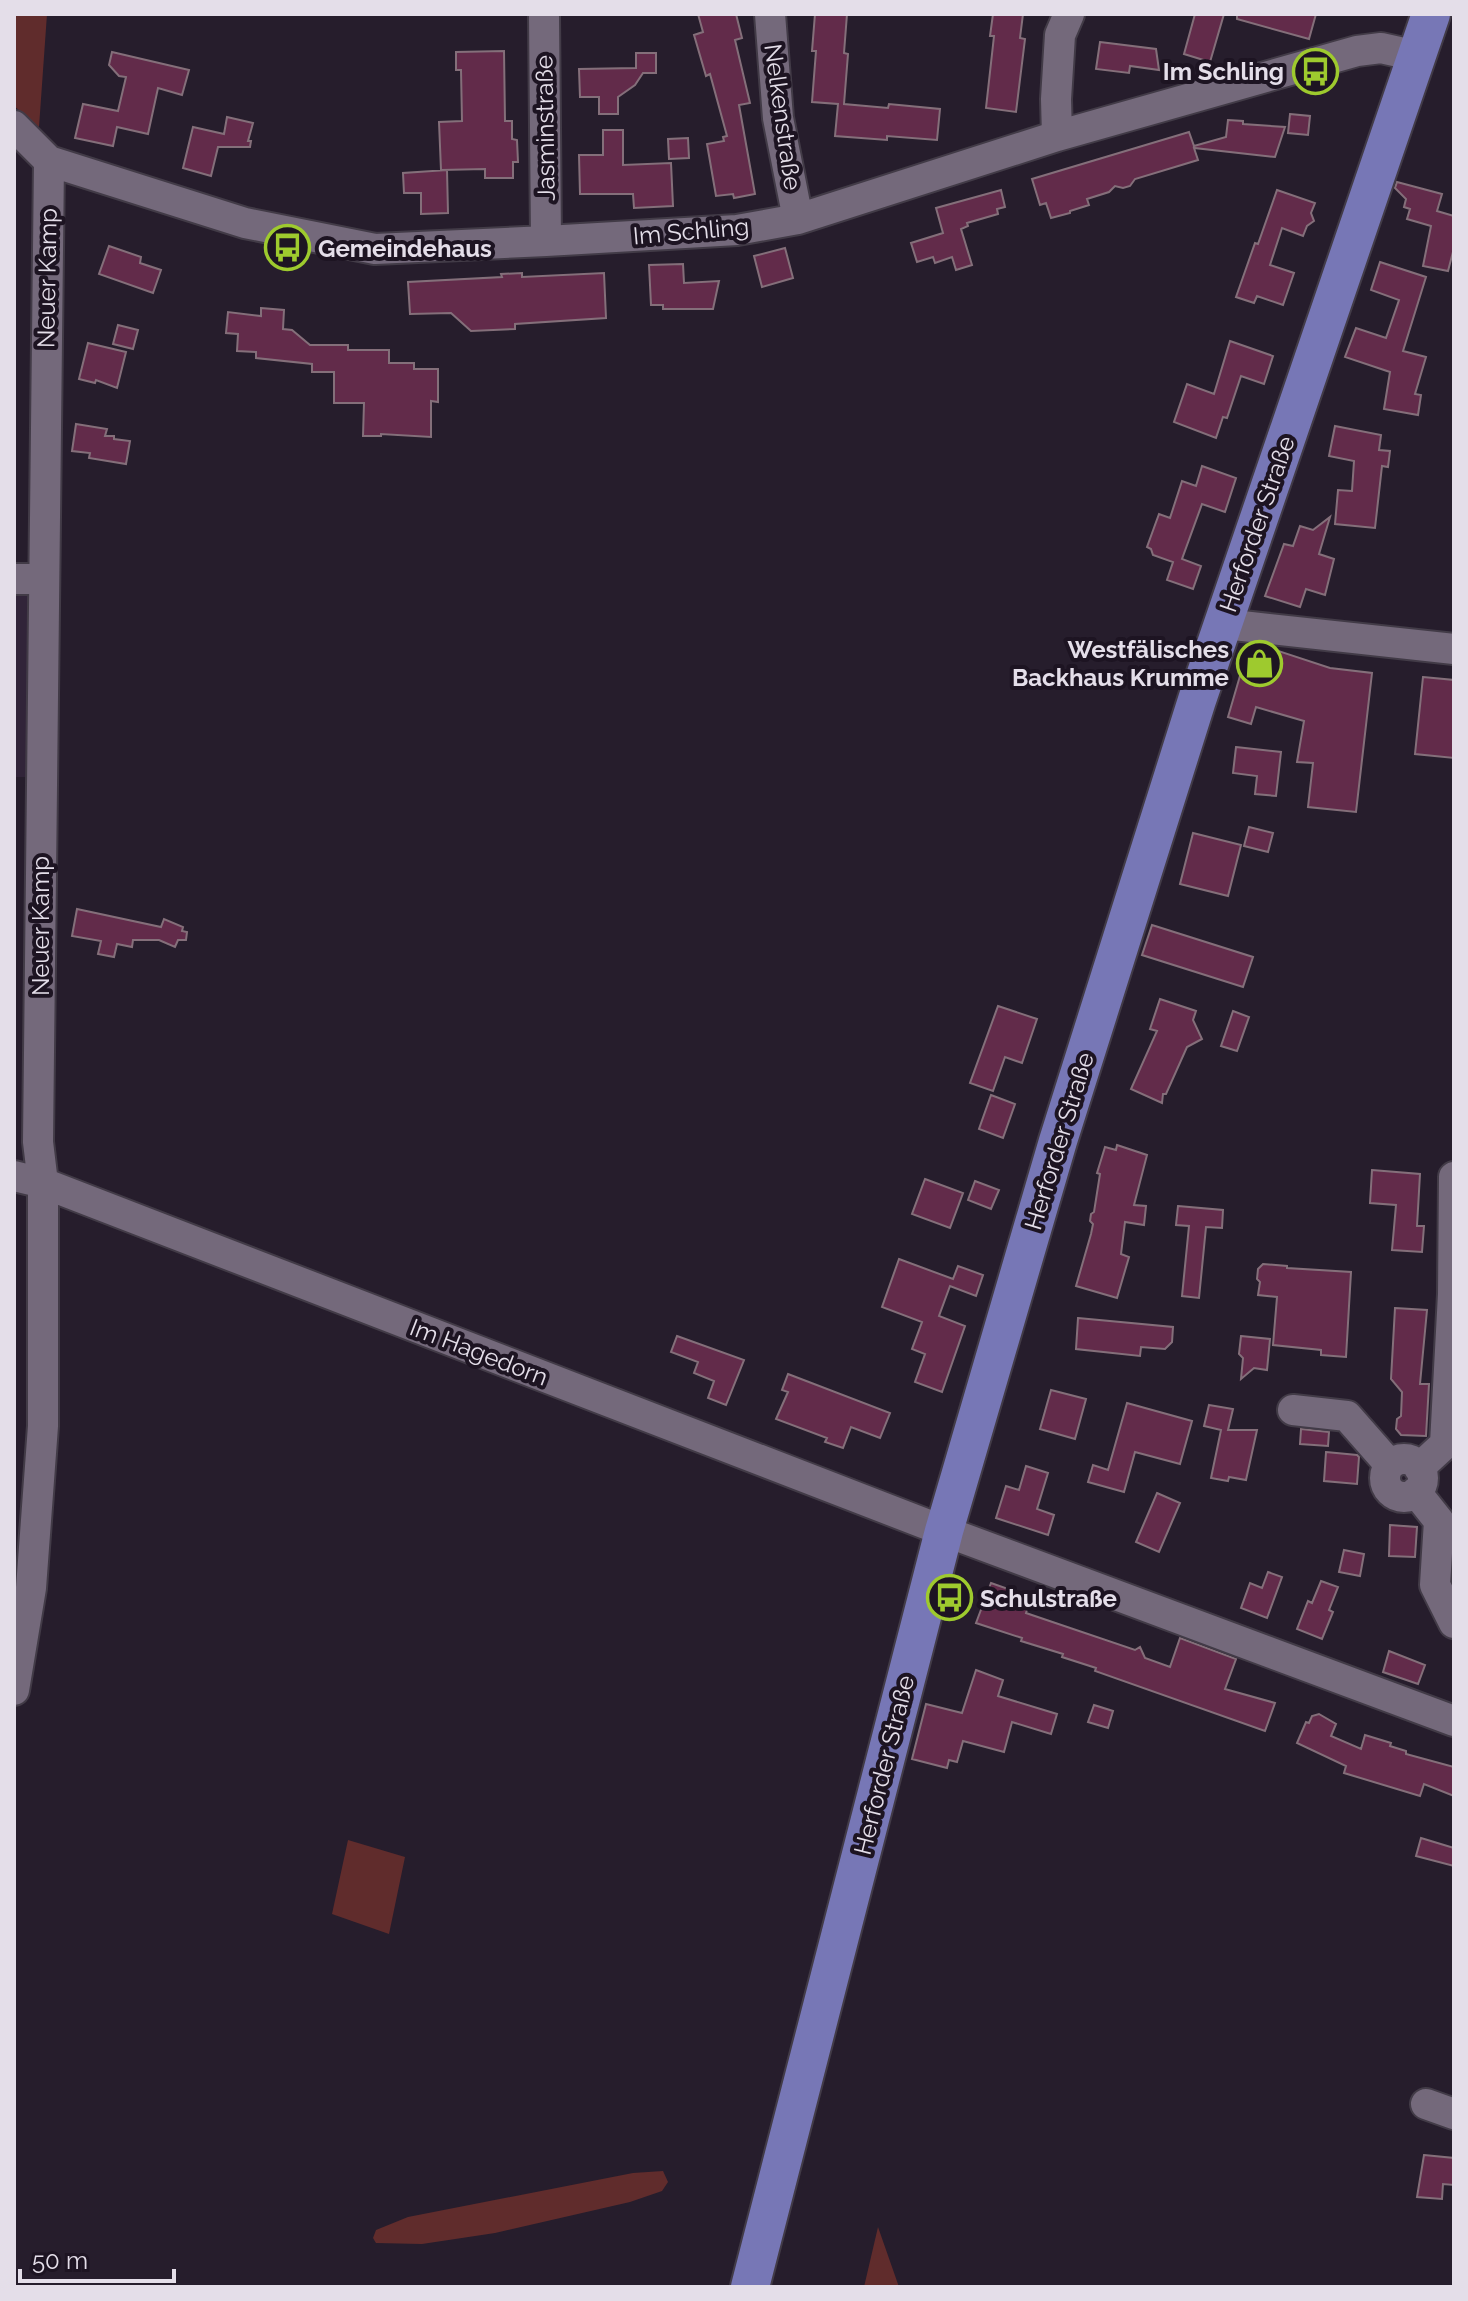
<svg xmlns="http://www.w3.org/2000/svg" width="1468" height="2301" font-family="Raleway,sans-serif">
  <rect width="100%" height="100%" fill="#261d2c"/>
  <path fill="#312439" d="M14,571H32L31,777H14Z"/>
  <path fill="#602c2c" d="M14,14H47L39,127L14,106Z
    M348,1840L405,1857L389,1934L332,1914Z
    M663,2171L668,2182L662,2191L630,2202L495,2233L422,2244L376,2243L373,2238L376,2230L408,2217L633,2173Z
    M878,2227L899,2287H864Z"/>
  <path fill="#622b4a" stroke="#846f7a" stroke-width="2" d="M698,14H736L742,38L735,40L750,103L739,105L755,194L734,198L733,194L716,196L707,144L724,141L723,137L727,136L710,74L706,76L694,35L703,32Z
    M815,14H847L844,53L848,54L844,104L888,108L889,104L899,105L940,109L937,140L887,136V140L835,136L838,104L812,102L816,51H812Z
    M993,14H1023L1020,38L1025,39L1016,112L986,108L994,36H990Z
    M1195,14H1224L1210,62L1184,54Z
    M1237,14H1316L1309,39L1237,19Z
    M1100,42L1156,49L1159,70L1130,66L1129,73L1096,69Z
    M504,51L505,121H512V139L517,140L518,162H513V178H485V169L441,170L439,122L462,121L461,70H456V52Z
    M112,52L189,70L182,95L158,88L148,134L117,127L113,146L75,138L83,104L118,111L126,77L119,76L109,65Z
    M636,53H656V73H643L635,85L618,97V114H599V97H580L579,69L636,68Z
    M1290,114L1310,116L1308,135L1288,133Z
    M227,117L253,123L248,141H251L250,147H218L211,176L183,168L193,127L224,134Z
    M1228,120L1243,121V124L1285,127L1275,157L1194,148L1198,160L1135,179L1130,186L1123,188L1115,186L1109,192L1087,199L1089,205L1070,211V213L1051,218L1046,203L1040,205L1032,179L1189,132L1194,146L1226,137Z
    M603,130H623V165L671,163L673,206L634,208L633,194H580L579,155H603Z
    M688,138L689,158L669,159L668,139Z
    M447,170L448,213L421,214V193H404L403,173Z
    M1397,182L1442,194L1437,211L1454,216V248L1448,271L1423,266L1431,226L1407,219L1410,209L1404,207L1406,199L1395,188Z
    M1001,190L1005,207L997,209L998,214L967,223L968,226L961,229L972,265L956,270L952,257L935,263L933,257L917,262L911,243L943,233L936,208Z
    M1277,190L1315,203L1311,213L1314,221L1307,226L1303,236L1282,228L1270,265L1294,273L1283,305L1257,296L1254,303L1236,297L1255,243L1258,244Z
    M109,246L141,257L140,263L161,270L153,293L99,274Z
    M785,248L793,278L762,287L754,256Z
    M1380,262L1426,277L1403,351L1426,357L1415,394L1421,395L1418,415L1384,409L1390,372L1345,357L1356,328L1386,338L1399,300L1371,290Z
    M683,264L684,283L719,281L713,309H663V305H651L649,265Z
    M522,273V277L604,273L606,318L515,324V329L471,331L451,313L410,314L408,282L502,277L501,274Z
    M261,308L284,310L283,329L292,330L310,345H348V350H389V363H414V369H438V402L431,401V437L381,434V436H363L364,403H334V372H312V364L256,358V352L237,351L238,334L226,333L228,312L261,316Z
    M118,325L138,330L133,349L113,344Z
    M1230,341L1273,356L1264,384L1241,376L1227,418L1223,417L1216,438L1174,422L1187,384L1214,394Z
    M88,343L126,352L117,388L96,380L95,383L79,379Z
    M76,424L107,429L105,436H114V439L130,441L126,464L89,458L90,453L72,451Z
    M1335,426L1381,435L1379,450L1390,451L1388,467L1382,466L1375,528L1335,524L1338,490L1352,491L1354,461L1329,456Z
    M1202,466L1236,478L1225,512L1202,504L1182,559L1201,566L1193,589L1167,580L1173,562L1153,555L1151,549L1147,547L1159,514L1170,518L1182,481L1196,486Z
    M1330,517L1319,554L1334,559L1325,595L1306,589L1300,607L1265,596L1284,544L1293,546L1300,526L1313,530Z
    M1249,645L1266,647L1330,668L1372,673L1356,812L1308,807L1313,763L1297,762L1304,721L1256,707L1251,724L1228,717Z
    M1423,677L1454,680V758L1415,754Z
    M1236,747L1281,752L1276,796L1255,794L1257,776L1233,773Z
    M1249,827L1273,833L1268,852L1244,846Z
    M1193,833L1241,845L1228,896L1180,884Z
    M77,909L161,927L164,919L183,927L182,931L187,932L186,940H178L175,947L159,940H133L132,947L117,944L114,957L98,954L101,941L72,936Z
    M1152,925L1253,957L1243,987L1142,955Z
    M1160,999L1196,1011L1193,1020L1202,1039L1187,1047L1166,1094H1163L1162,1103L1131,1089L1157,1031L1150,1029Z
    M998,1006L1037,1019L1022,1063L1005,1057L993,1091L970,1083Z
    M1233,1011L1249,1017L1237,1051L1221,1046Z
    M991,1095L1015,1104L1003,1138L979,1129Z
    M1117,1145L1147,1155L1134,1205L1146,1206L1144,1225L1125,1222L1121,1254L1129,1257L1117,1298L1076,1286L1091,1234L1093,1224L1090,1221L1091,1214L1094,1212L1100,1174L1097,1173L1105,1147L1116,1150Z
    M1372,1170L1420,1174L1417,1226H1424L1422,1252L1392,1250L1396,1205L1370,1203Z
    M925,1179L963,1193L950,1228L912,1214Z
    M975,1181L999,1190L991,1209L968,1200Z
    M1178,1206L1223,1210L1222,1228L1206,1227L1199,1298L1182,1296L1189,1226L1176,1225Z
    M899,1259L953,1279L958,1266L983,1275L976,1296L950,1286L939,1316L965,1326L942,1392L915,1382L925,1354L912,1349L922,1322L882,1307Z
    M1263,1264L1287,1266V1268L1351,1272L1346,1357L1321,1355V1350L1273,1345L1277,1297L1258,1295L1260,1282L1257,1279L1258,1269Z
    M1395,1308L1427,1310L1420,1384H1429L1426,1436L1401,1435L1396,1429L1397,1419L1401,1416L1402,1392L1391,1379Z
    M1078,1318L1173,1327L1172,1342L1165,1349L1141,1347L1140,1356L1076,1349Z
    M677,1336L744,1360L726,1405L708,1398L714,1381L694,1373L698,1362L671,1352Z
    M1241,1336L1270,1339L1267,1370L1254,1368L1241,1379L1243,1358L1239,1354Z
    M788,1374L890,1413L880,1438L851,1427L843,1448L825,1442L827,1438L776,1419L788,1392L782,1390Z
    M1051,1390L1086,1399L1075,1439L1040,1429Z
    M1127,1403L1192,1421L1180,1464L1135,1452L1124,1492L1088,1482L1093,1465L1108,1470Z
    M1209,1405L1233,1409L1228,1430H1257L1246,1480L1229,1477L1228,1481L1211,1478L1221,1430L1204,1426Z
    M1301,1429L1329,1432L1328,1446L1300,1444Z
    M1326,1452L1357,1455L1359,1457L1357,1484L1324,1481Z
    M1026,1466L1048,1473L1037,1509L1054,1515L1048,1535L996,1518L1006,1486L1019,1490Z
    M1157,1493L1180,1503L1159,1552L1136,1542Z
    M1390,1525L1417,1527L1415,1557L1389,1556Z
    M1344,1550L1364,1554L1360,1576L1339,1572Z
    M1268,1572L1282,1577L1267,1618L1241,1608L1250,1583L1262,1588Z
    M1321,1581L1338,1587L1329,1610L1333,1612L1322,1639L1297,1629L1308,1601L1312,1603Z
    M991,1583L1031,1597L1026,1613L1135,1650L1140,1647L1145,1658L1170,1667L1180,1638L1236,1659L1225,1689L1275,1703L1265,1731L1095,1671L1096,1668L1062,1657L1063,1654L1021,1641L1022,1638L976,1623Z
    M1389,1651L1425,1665L1418,1684L1383,1672Z
    M976,1670L1003,1680L998,1696L1057,1714L1051,1734L1012,1722L1004,1752L963,1741L957,1762L949,1760L947,1768L912,1759L926,1704L962,1713Z
    M1094,1705L1113,1711L1108,1728L1088,1722Z
    M1319,1714L1336,1724L1331,1736L1361,1749L1365,1735L1391,1743L1390,1746L1406,1751V1754L1454,1767V1796L1424,1784L1420,1796L1344,1773L1346,1766L1297,1743L1306,1722L1309,1723L1312,1716Z
    M1421,1838L1454,1848V1866L1416,1856Z
    M1424,2155L1454,2158V2185L1443,2184L1442,2199L1417,2197Z"/>
  <g fill="none" stroke-linecap="round" stroke-linejoin="round">
    <defs>
      <path id="minor" d="M544,14L546,241
        M770,14L778,118L798,219
        M14,126L49,161L245,223L375,249L546,241L737,230L798,219L1057,136L1357,51L1381,48L1417,56
        M1057,136L1056,99L1060,35L1069,14
        M14,579H43
        M1224,624L1454,649
        M14,1176L43,1183L944,1531L1454,1721
        M1293,1410L1347,1416L1390,1465
        M1385 1478a19 19 0 1 1 38 0a19 19 0 1 1-38 0Z
        M1419,1468L1445,1444L1453,1294L1454,1177
        M1416,1492L1439,1521L1435,1585L1454,1623
        M14,1690L31,1588L43,1426V1183L38,1142L49,161
        M1426,2104L1454,2114"/>
      <path id="major" d="M750,2287L944,1531L1058,1141L1197,700L1431,14"/>
    </defs>
    <use href="#minor" stroke="#423b47" stroke-width="34"/>
    <use href="#major" stroke="#423b47" stroke-width="42"/>
    <use href="#minor" stroke="#74697b" stroke-width="30"/>
    <use href="#major" stroke="#7777b6" stroke-width="38"/>
  </g>
  <defs>
    <symbol id="bus-ring" viewBox="-11 -11 22 22"><circle r="9.5" fill="#1d1422" stroke="#9eca2e" stroke-width="1.5"/><path d="M-5-6H5V4H4V6H2V4H-2V6H-4V4H-5ZM-3.5-4V0h7V-4ZM-3.5 1.2v1.5H-2V1.2ZM2 1.2v1.5H3.5V1.2Z" fill="#9eca2e"/></symbol>
    <symbol id="shop-ring" viewBox="-11 -11 22 22"><circle r="9.5" fill="#1d1422" stroke="#9eca2e" stroke-width="1.5"/><path d="M-5-2.5h2.3a2.7 3.5 0 0 1 5.4 0H5L5.5 6h-11ZM-1.5-2.5h3a1.5 2.3 0 0 0-3 0Z" fill="#9eca2e"/></symbol>
  </defs>
  <g fill-rule="evenodd">
    <use href="#bus-ring" x="1290" y="46" width="51" height="51"/>
    <use href="#bus-ring" x="262" y="222" width="51" height="51"/>
    <use href="#shop-ring" x="1234" y="638" width="51" height="51"/>
    <use href="#bus-ring" x="924" y="1572" width="51" height="51"/>
  </g>
  <g text-anchor="middle" dominant-baseline="central" stroke-width="8" stroke-linejoin="round" paint-order="stroke">
    <g font-size="24" font-weight="bold" fill="#e4dee9" stroke="#1d1422" text-anchor="end">
      <text x="1284" y="71">Im Schling</text>
      <text x="318" y="248" text-anchor="start">Gemeindehaus</text>
      <text x="1229" y="649">Westfälisches<tspan x="1229" dy="28">Backhaus Krumme</tspan></text>
      <text x="980" y="1598" text-anchor="start">Schulstraße</text>
    </g>
    <g font-size="24" fill="#e4dee9" stroke="#1d1422">
      <text transform="translate(783 117) rotate(82)">Nelkenstraße</text>
      <text transform="translate(545 128) rotate(-91)">Jasminstraße</text>
      <text transform="translate(691 231) rotate(-5)">Im Schling</text>
      <text transform="translate(47 278) rotate(-89)">Neuer Kamp</text>
      <text transform="translate(1257 524) rotate(-71)">Herforder Straße</text>
      <text transform="translate(40 926) rotate(-90)">Neuer Kamp</text>
      <text transform="translate(1059 1141) rotate(-73)">Herforder Straße</text>
      <text transform="translate(479 1352) rotate(21)">Im Hagedorn</text>
      <text transform="translate(884 1765) rotate(-76)">Herforder Straße</text>
    </g>
  </g>
  <rect width="1468" height="2301" fill="none" stroke="#e4dee9" stroke-width="32"/>
  <path d="M20 2269v12h154v-12" fill="none" stroke="#e4dee9" stroke-width="4"/>
  <text x="32" y="2269" font-size="24" fill="#e4dee9" stroke="#1d1422" stroke-width="6" paint-order="stroke">50 m</text>
</svg>
